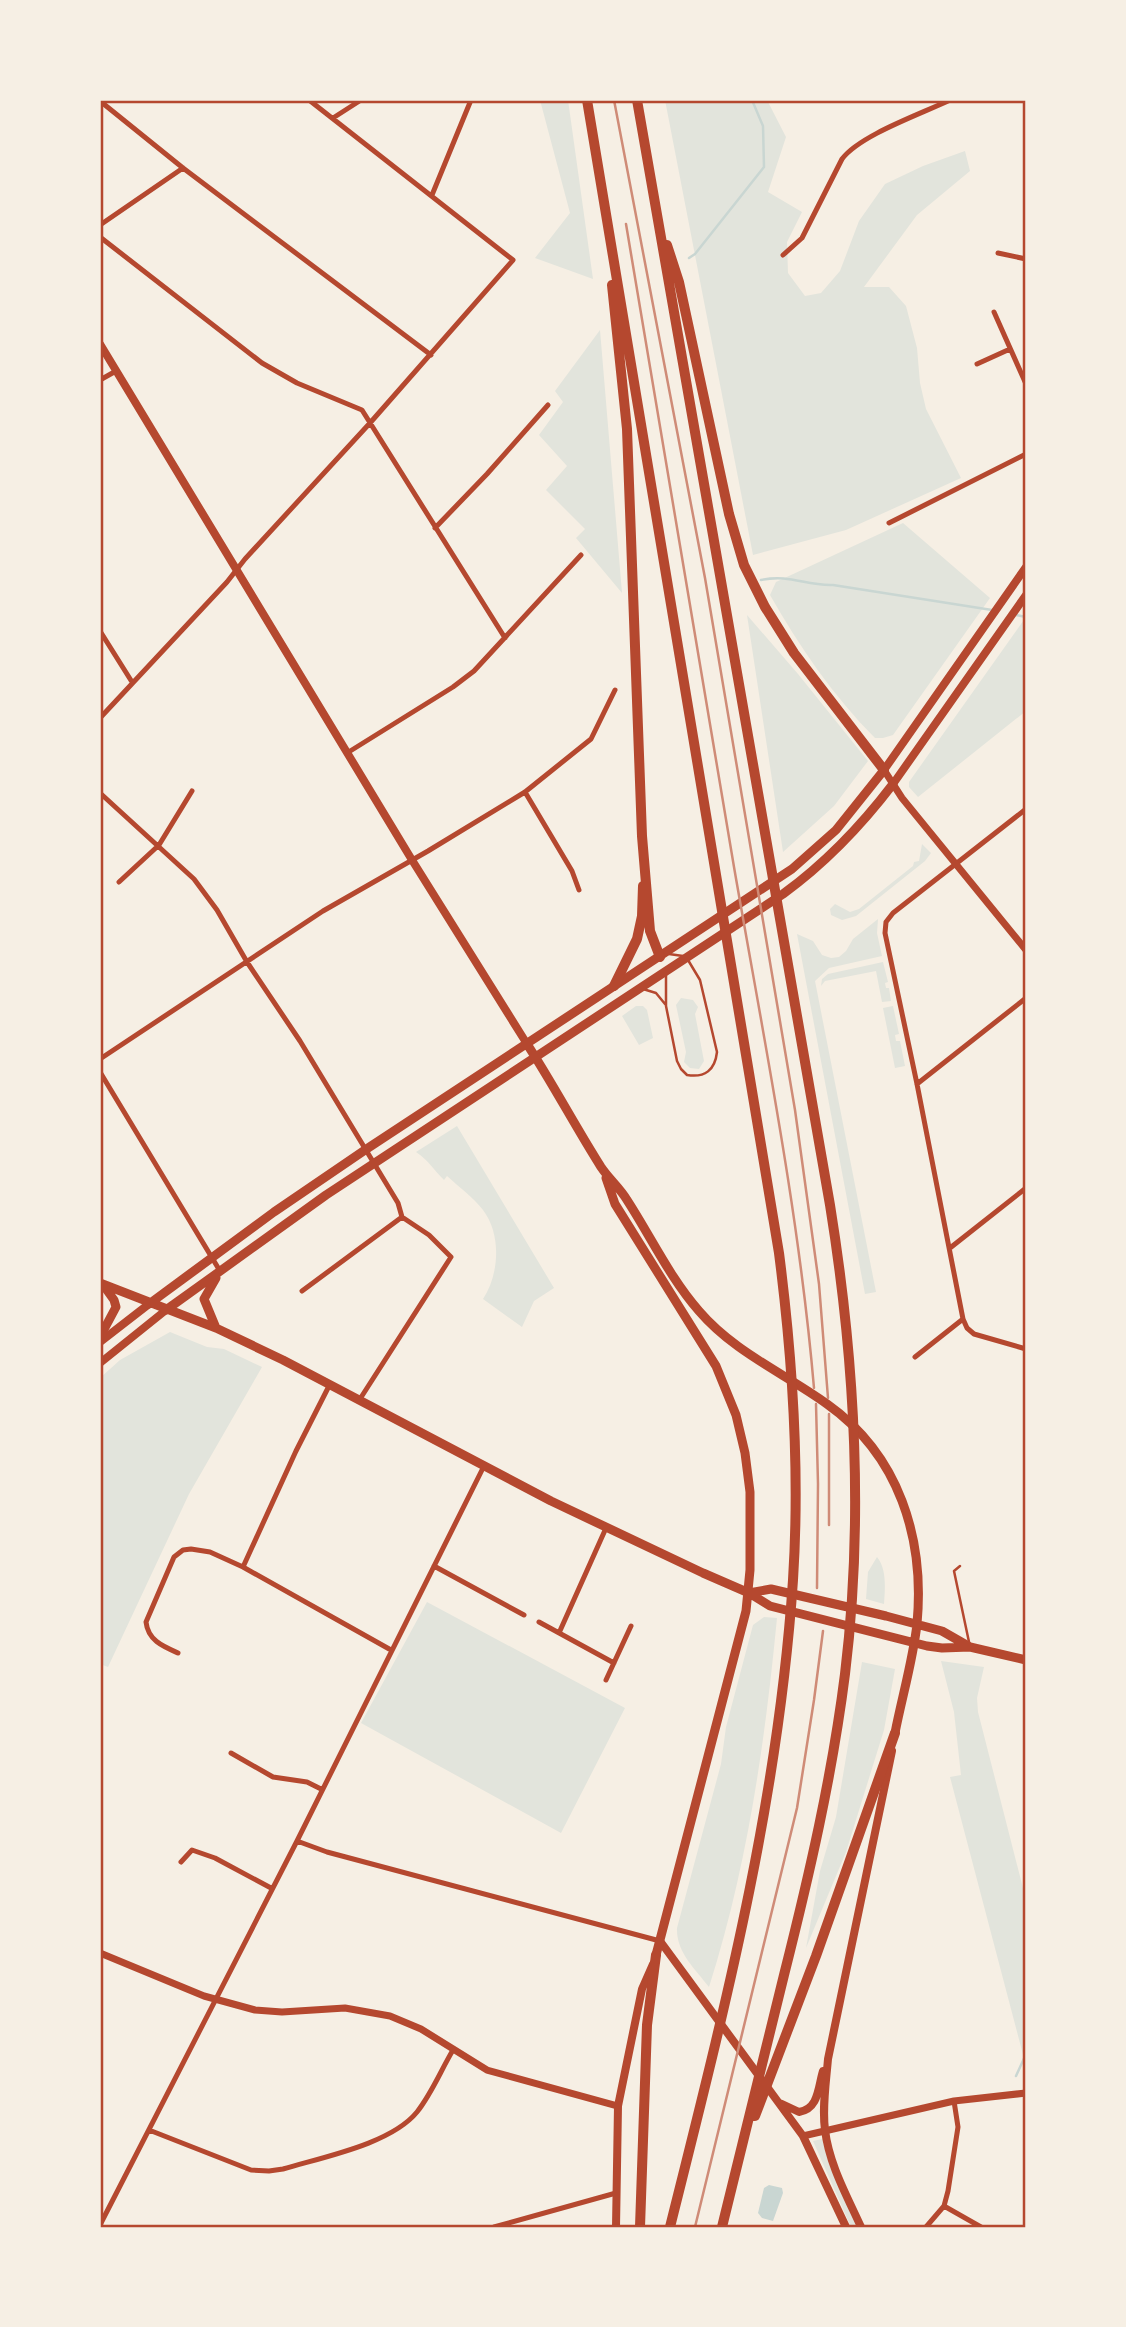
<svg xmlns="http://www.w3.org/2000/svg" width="1126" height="2327" font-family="'Public Sans',sans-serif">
  <rect width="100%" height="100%" fill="#f6efe4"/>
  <path fill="#e2e4dc" d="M540,100H568L593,279L535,258L570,213Z
    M665,100H767L786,137L768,192L802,212L787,242L788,273L805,296L821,293L840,271L859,221L885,184L923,166L965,151L970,171L917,215L864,287H889L906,306L917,348L920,383L926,409L961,478L846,530L753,555Z
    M600,330L622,593L576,538L585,529L546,490L567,466L539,435L563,402L555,391Z
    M903,523L990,598L893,735L883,738H875C833,696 799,646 770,595L776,582Z
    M747,615L798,674L868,761L834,806L783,852Z
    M1026,617V711L918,797L909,787V782Z
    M922,844L931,853L925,861L856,916L842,920L831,915L830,909L835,904L850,912L859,909L913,866L914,862L919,861Z
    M878,919L877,933L882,956L829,968L815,981L876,1292L865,1294L797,934L813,941L822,955L831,958L839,957L846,951L853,939Z
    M883,962L888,982L885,983L886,988H889L891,1001L882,1002L876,971L825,981L821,986L822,979L828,974Z
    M681,998L693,1000L698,1007L695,1014L704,1061L699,1069L690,1068L684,1062L686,1052L676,1005Z
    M636,1006H643L647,1010L653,1038L639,1045L622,1016Z
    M893,1006L899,1034L895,1035L896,1041H900L905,1066L895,1068L883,1008Z
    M457,1126L554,1288L534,1301L522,1327L483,1299C499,1275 502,1235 483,1210C473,1197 459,1187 447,1176L444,1180C433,1169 430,1162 416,1152Z
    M170,1332L207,1347L224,1349L262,1367L189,1494L108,1667L100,1664V1378L120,1360Z
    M877,1557C887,1569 885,1589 884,1604L866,1599L868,1572Z
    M427,1602L625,1708L561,1833L361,1723Z
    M764,1617L777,1618C765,1743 747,1868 709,1987C695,1969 676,1952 677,1928L721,1764L726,1727L753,1625Z
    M941,1661L984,1667L977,1698L978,1712L1026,1900V2066L950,1777L961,1775L954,1712Z
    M862,1662L895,1669L884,1730L846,1852L806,1948L820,1871L836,1817Z
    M822,2139L830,2163L858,2227H851L813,2141Z"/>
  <path fill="#c9d6d2" d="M769,2185L782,2188L783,2193L773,2221L762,2218L758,2213L764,2188Z"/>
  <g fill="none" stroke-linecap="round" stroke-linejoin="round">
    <path stroke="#c9d6d2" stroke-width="2.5" d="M689,258L695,254L764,167L763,126L752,100
      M761,580C791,574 805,586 833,585L992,610
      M1016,615L1026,617
      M1016,2076L1026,2054"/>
    <path stroke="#b5482f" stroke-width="2.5" d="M669,954L683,956
      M666,974V1006L677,1061L681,1069L687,1075C705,1078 715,1070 717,1052L700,980L688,960
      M643,989L656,993L665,1004
      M960,1566L954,1571L969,1642"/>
    <path stroke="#b5482f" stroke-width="5" d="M100,101L183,168L431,355
      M333,118L361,100
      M432,195L471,100
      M100,225L183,168
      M100,237L262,363L297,383L362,410L505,638
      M998,253L1026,259
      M783,255L802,238L842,159C860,135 921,114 950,100
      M994,312L1026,384
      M977,364L1010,349
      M100,380L116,371
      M889,523L1026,454
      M435,528L487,474L548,405
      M100,631L132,682
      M100,718L227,582L245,559L370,423L513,260L309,100
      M347,753L453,687L474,671L581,555
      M525,792L572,871L579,890
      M100,793L194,879L217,910L247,962L300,1041L398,1203L402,1217L429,1235L451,1257L360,1399
      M1026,809L893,913L886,922L885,933L917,1084L963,1319L967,1328L974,1334L1026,1349
      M119,882L159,845L192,791
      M100,1059L323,911L428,851L525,792L591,739L615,690
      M100,1072L220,1271
      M917,1084L1026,998
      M950,1248L1026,1188
      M302,1291L402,1217
      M915,1357L963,1319
      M434,1566L524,1615
      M243,1567L296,1451L330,1384
      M539,1622L614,1663
      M559,1633L606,1528
      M178,1653C162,1646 148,1640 146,1622L174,1557L183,1550L191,1549L210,1552L243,1567L391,1650
      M606,1680L631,1626
      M231,1753L273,1777L307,1782L321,1789
      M297,1841L327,1852L660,1941
      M181,1862L192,1850L215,1858L271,1888
      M149,2130L251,2170L269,2171L283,2169C323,2157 391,2144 417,2112C432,2093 441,2070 453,2050
      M944,2206L981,2227
      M100,2225L297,1841L484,1466
      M494,2227L616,2193
      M926,2227L944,2206L948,2191L958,2127L954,2101"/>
    <path stroke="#b5482f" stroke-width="7" d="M884,770L902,798L1026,950
      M100,1953L204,1996L255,2010L282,2012L345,2008L390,2016L421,2029L487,2070L618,2106
      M803,2136L954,2101L1026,2093"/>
    <path stroke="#b5482f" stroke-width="8" d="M100,344L412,860L527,1044
      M884,770L1026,567
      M893,784L1026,595
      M100,1342L149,1304
      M100,1363L166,1310
      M660,1941L803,2136L846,2227
      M782,2104L799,2112C819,2109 818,2087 823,2071
      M616,2227L618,2106L642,1989L653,1964
      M861,2227C847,2196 829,2164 825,2130C822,2107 826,2083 828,2059L892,1751"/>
    <path stroke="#b5482f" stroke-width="9" d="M527,1044C553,1084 575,1126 601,1167C609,1179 620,1188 627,1200C651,1237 670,1278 699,1311C734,1352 784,1373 827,1404C899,1455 925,1538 917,1624C913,1660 902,1697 895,1733
      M606,1178L615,1204L716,1366L736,1415L745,1453L750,1492V1570L746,1611L656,1955
      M216,1278L204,1299L216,1328
      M100,1283L216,1328L283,1360L551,1501L703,1573L749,1593L770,1606L927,1646L942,1648L970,1647
      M149,1304L274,1212L365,1150L792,869L836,830L884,770
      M166,1310L326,1195L783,894C827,862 861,826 893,784
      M100,1337L116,1307L114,1300L104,1286
      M749,1593L771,1589L886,1616L942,1631L970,1647L1026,1660"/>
    <path stroke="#b5482f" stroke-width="10" d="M587,100L779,1253C793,1362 800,1471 793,1580C778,1804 724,2011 670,2227
      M637,100L830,1205C855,1360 864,1518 845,1674C832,1777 809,1876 784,1975C764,2059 743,2143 722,2227
      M667,245L679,282L729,514L744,565L765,607L794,653L884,770
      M612,285L627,429L642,836L650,931L660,957
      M614,986L637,939L642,916L643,886
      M755,2116L816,1956L895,1733
      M640,2227L647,2025L656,1955"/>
    <path stroke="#cf8b77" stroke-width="2.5" d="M614,100L705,578L795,1110L819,1284L828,1398
      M626,224C662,438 698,653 734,867C764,1040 799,1213 814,1388
      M816,1404L818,1484L817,1588
      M829,1525V1414
      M695,2227L797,1808L814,1700L823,1631"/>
  </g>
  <rect width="1126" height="2327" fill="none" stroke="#f6efe4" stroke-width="203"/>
  <rect x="102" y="102" width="922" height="2124" fill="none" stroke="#b5482f" stroke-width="2.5"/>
</svg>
